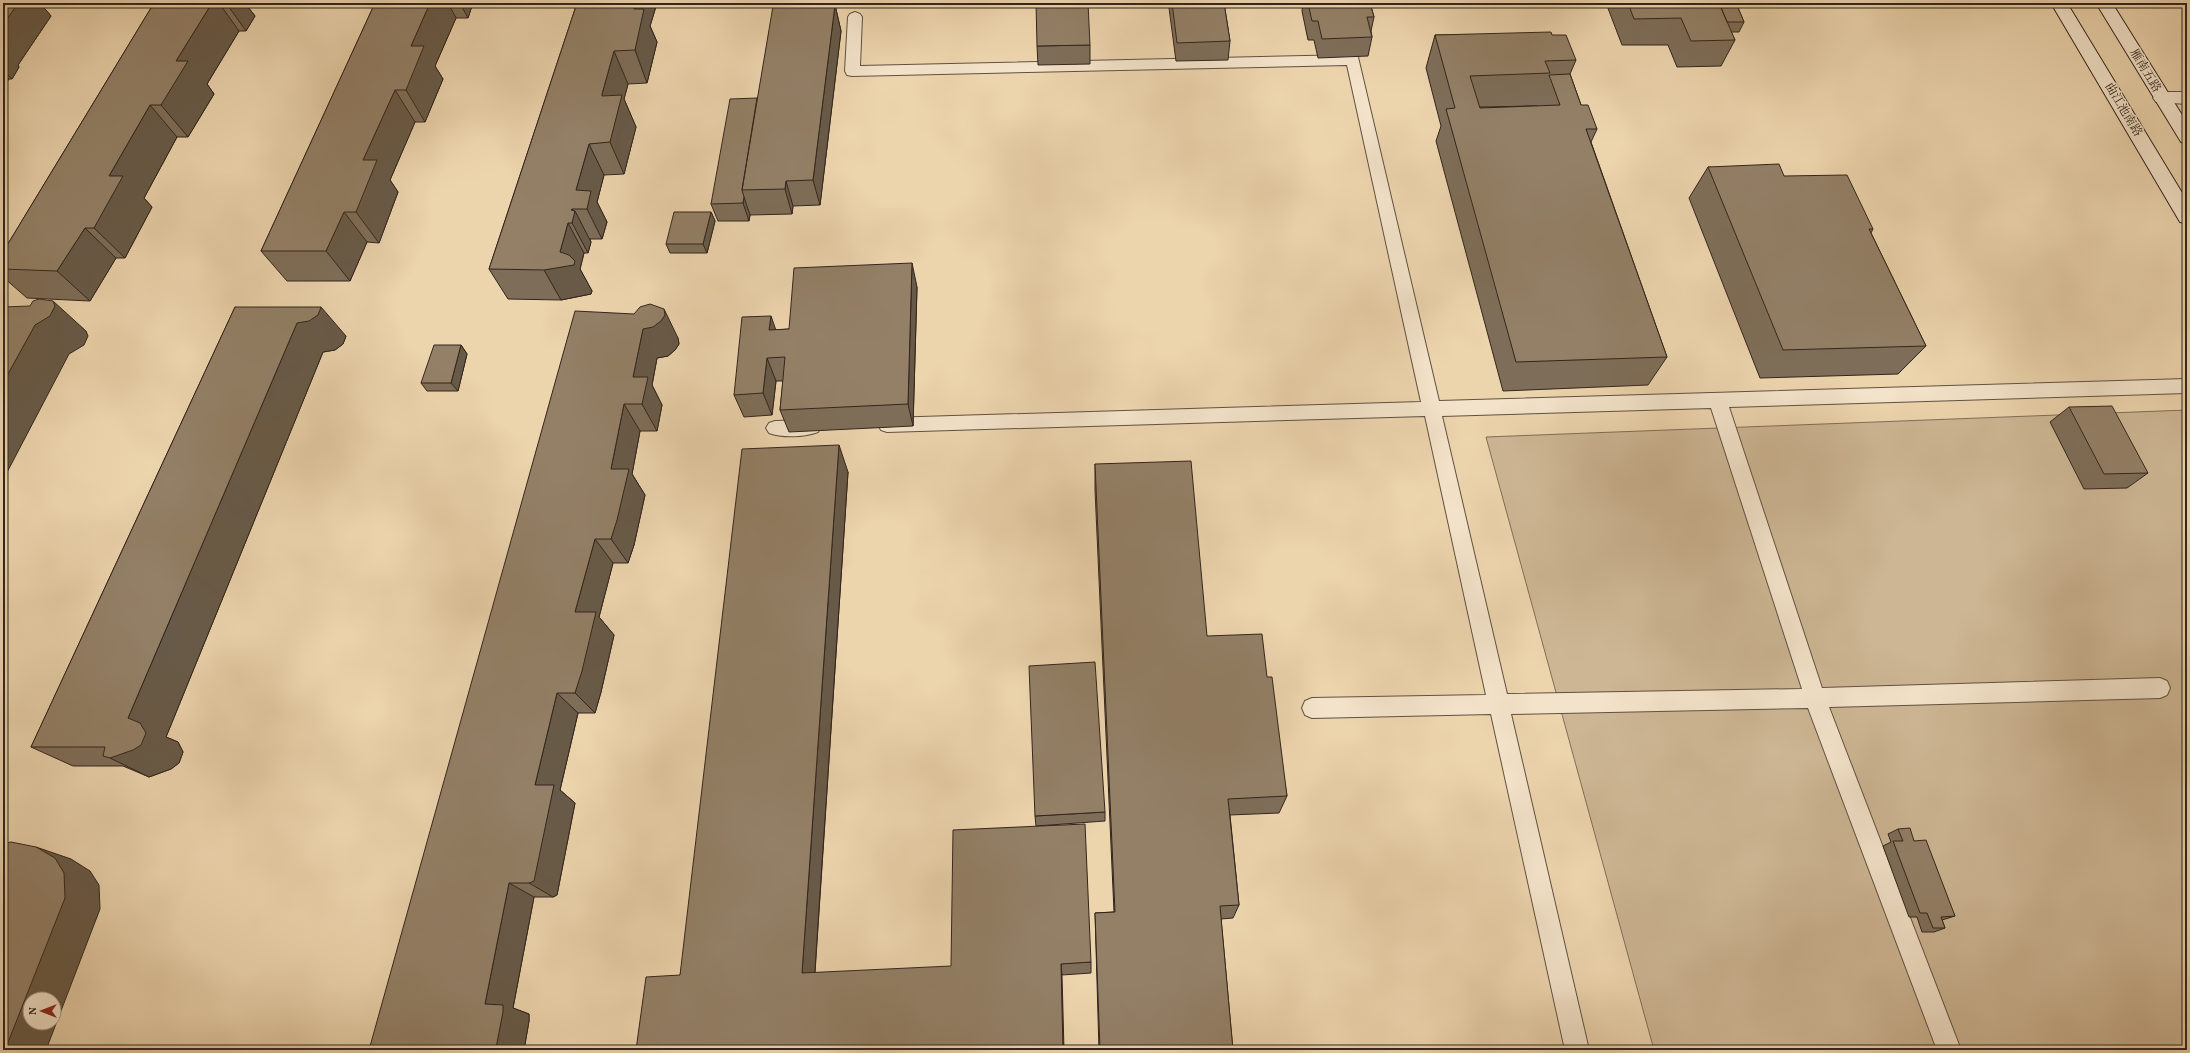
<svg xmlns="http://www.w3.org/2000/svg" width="2190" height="1053" font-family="Vollkorn,'Noto Serif SC',serif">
  <rect width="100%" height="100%" fill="#ecd4ad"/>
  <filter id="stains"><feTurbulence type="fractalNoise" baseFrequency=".005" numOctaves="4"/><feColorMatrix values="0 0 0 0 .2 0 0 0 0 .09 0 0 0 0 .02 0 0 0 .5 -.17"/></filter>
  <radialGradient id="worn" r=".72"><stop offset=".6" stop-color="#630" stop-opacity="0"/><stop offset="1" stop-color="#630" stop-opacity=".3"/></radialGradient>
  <path fill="#cdb694" stroke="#806e58" d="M2187,410V1050H1654L1486,437Z"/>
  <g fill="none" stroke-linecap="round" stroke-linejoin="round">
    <defs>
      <path id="service" d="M855,12L860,14L862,17L860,66L1353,55L1358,57L1439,401L2187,379V393L1729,407L1822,688L2160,678L2167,681L2170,688L2167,695L2160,698L1829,707L1961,1050H1937L1808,708L1511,714L1589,1050H1565L1491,714L1312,718L1305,715L1302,708L1305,701L1312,698L1486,695L1425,416L887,432L881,430L878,425L881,420L887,418L1421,402L1347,65L852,76L847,75L845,71L848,17L850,14ZM1711,408L1802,689L1507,694L1442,416Z
        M812,420L818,422L821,427L818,432C805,437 782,438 769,433L766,428L769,423L775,421Z"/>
      <path id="minor" d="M2162,92H2187V104L2156,102L2153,98L2156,94Z"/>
      <path id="secondary" d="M2051,3H2067L2187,201V224L2180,222Z
        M2096,3H2112L2187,123V144L2181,142Z"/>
    </defs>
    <use href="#service" stroke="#615140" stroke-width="2"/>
    <use href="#minor" stroke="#615140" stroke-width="2"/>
    <use href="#secondary" stroke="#33251c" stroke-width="2"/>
    <use href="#service" fill="#f3e3ca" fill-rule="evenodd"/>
    <use href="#minor" fill="#f3e3ca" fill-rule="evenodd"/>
    <use href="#secondary" fill="#f3e3ca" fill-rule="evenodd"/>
  </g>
  <path fill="#7e6e59" stroke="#33251c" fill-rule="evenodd" d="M3,3H40L51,16L18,65L19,67L12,79H9L3,87Z
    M154,3H251L248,7L255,16L246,31H239L207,84L214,94L188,137H177L144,198L152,207L125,258H116L90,301L27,298L3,277V252Z
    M375,3H473L468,18H456L435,66L443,79L425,122H415L390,180L398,192L379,243L367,242L350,281H287L261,251Z
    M577,3H657L650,26L657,42L647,83L628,84L624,99L636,127L624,174L604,175L597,202L607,222L602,239H590L591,242L588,253H584L580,269L592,291L591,294L561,300L508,299L489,269Z
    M1170,3H1224L1230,41L1228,60L1176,61L1169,8Z
    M1303,3H1370L1374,17L1371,31L1372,37L1368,56L1318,58L1314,40H1308L1302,11Z
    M1606,3H1736L1744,22L1739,32H1731L1735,40L1721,66L1677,67L1668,45H1622Z
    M1767,3H1820L1772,4Z
    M835,5L841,31L820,205L793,206L792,214L750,215L749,221H718L711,204L757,98Z
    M1435,35H1552L1576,60L1570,74L1581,105L1597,129L1591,142L1667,357L1648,385L1503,391L1436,141L1441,126L1426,68ZM1537,106L1480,108V107Z
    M1090,45V64L1038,65L1037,46Z
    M1708,167L1784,176L1873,229L1871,233L1926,346L1898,374L1760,378L1689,198Z
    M711,212L715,221L707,253H670L666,244Z
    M917,287L913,426L789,432L780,410L783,381H776L772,415L744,417L734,395L776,330L789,329Z
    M235,307L346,336L343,344L335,350L323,352L166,737L178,742L183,752L179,763L171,769L149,777L142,774L123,766H73L31,747Z
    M634,314L678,338L679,344L675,350L668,356L657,358L652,385L662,405L657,431H640L632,474L645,495L634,545L628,563H613L599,617L614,635L601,692L595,713H578L560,790L575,803L557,895L553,897H534L513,1008L529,1014V1021L524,1050H369Z
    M461,345L467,354L458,391H427L421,383Z
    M2069,407L2148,473L2127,488L2084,489L2050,422Z
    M1095,464L1207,636L1267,677L1287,796L1279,813L1230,815L1239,905L1233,918L1221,919L1233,1050H1099L1095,913L1114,912L1095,490Z
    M848,472L815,973L1091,962V973L1062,975H680Z
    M1105,812V821L1036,826L1035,816Z
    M1898,829L1914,841L1955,916L1942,920L1945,928L1934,932H1922L1917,917H1909L1883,846L1891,842L1888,834Z"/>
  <path fill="#675a48" stroke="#33251c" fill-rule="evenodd" d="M18,3H40L51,16L18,65L19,67L12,79L3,70V25Z
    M212,3H219L239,31L207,84L214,94L188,137L161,105L176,61Z
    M226,3H251L248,7L255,16L246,31Z
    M430,3H448L456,18L435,66L443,79L425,122L406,90L411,46Z
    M460,3H473L468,18Z
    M635,3H657L650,26L657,42L647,83L635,50L634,9Z
    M835,5L841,31L820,205L813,180Z
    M614,51L628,84L624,99L636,127L624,174L610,142L602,96V94Z
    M3,73L9,79L3,87Z
    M395,90L415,122L390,180L398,192L379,243L356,212L363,160Z
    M150,105L177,137L144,198L152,207L125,258L94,228L109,176Z
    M589,144L604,175L597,202L607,222L602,239L587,209L576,190Z
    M786,181L793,206L792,214L785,189Z
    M744,197L750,215L749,221L743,203Z
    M572,209L574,214L575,211L591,242L588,253L572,223Z
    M344,212L367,242L350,281L326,251Z
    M711,212L715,221L707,253L703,244Z
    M568,223L584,253L580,269L592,291L591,294L561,300L544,270L560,252Z
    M85,228L116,258L90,301L57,271Z
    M912,263L917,287L913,426L908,404Z
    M53,301L86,331L88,336L84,345L69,354L3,480V383L35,325Z
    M321,307L346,336L343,344L335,350L323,352L166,737L178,742L183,752L179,763L171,769L149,777L110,758L128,718L297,323Z
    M664,309L678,338L679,344L675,350L668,356L657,358L652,385L662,405L657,431L642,404L633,377L643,329Z
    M771,316L779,339L769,330Z
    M461,345L467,354L458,391L451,383Z
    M767,358L776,381L772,415L763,393Z
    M624,404L640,431L632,474L645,495L634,545L628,563L611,539V469Z
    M839,445L848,472L814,984L802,973Z
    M595,539L613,563L599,617L614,635L601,692L595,713L575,693V612Z
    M557,693L578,713L560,790L575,803L557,895L553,897L529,883L535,785Z
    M36,847L71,859L90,871L99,885L100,909L46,1050H5ZM30,999H54V1023H30Z
    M509,883L534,897L513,1008L529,1014V1021L524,1050H504L496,1048L485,1004Z
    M1061,964L1062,975L1064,1050H1063Z"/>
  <path fill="#938067" stroke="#33251c" d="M3,3H18L3,25Z
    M154,3H212L176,61H188L161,105H150L109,176H123L94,228H85L57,271L3,269V252Z
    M375,3H430L411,46H424L406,90H395L363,160H377L356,212H344L326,251H261Z
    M577,3H635L634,9H644L635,50L614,51L602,94V96L622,95L610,142L589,144L576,190L591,191L587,209H572L571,210L575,211L572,223H568L560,252L569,255L575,261L574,265L544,270L489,269Z
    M1036,3H1088L1090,45L1037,46Z
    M1172,3H1224L1230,41L1177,43Z
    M1308,3H1370L1374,17H1367L1372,37L1322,39L1318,21H1312Z
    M1628,3H1719L1735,40L1691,41L1681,18L1634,19Z
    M1719,3H1736L1744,22H1727Z
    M835,5L813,180L786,181L785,189L742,190L773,6Z
    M1551,32L1552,35H1566L1576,60L1545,61L1550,73L1470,76L1480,108L1560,105L1549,75L1570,74L1581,105H1588L1597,129H1586L1667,357L1516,362L1446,109L1455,108L1435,35Z
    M757,98L742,190L744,197L743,203L711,204L730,99Z
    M1779,164L1784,176L1847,175L1873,229H1869L1926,346L1783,350L1708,167Z
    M674,212H711L703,244H666Z
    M912,263L908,404L780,410L785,357L767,358L763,393L734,395L742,317L771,316L769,330L789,329L794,268Z
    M39,299L53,301L55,306L50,316L35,325L3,383V307L30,306L33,301Z
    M650,304L664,309L665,315L661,321L653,327L643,329L633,377H648L642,404H624L611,469H629L617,520L611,539H595L575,612H596L582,671L575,693H557L535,785H554L534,881L529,883H509L485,1004L503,1005V1012L496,1048L476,1050H369L575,311L634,314L640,307Z
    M235,307H321L318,315L309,321L297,323L128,718L140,723L146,733L141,745L133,750L110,758L103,756L105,747H31Z
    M434,345H461L451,383H421Z
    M2112,406L2148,473L2104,474L2069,407Z
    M839,445L802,973L951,966L953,830L1085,824L1091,962L1061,964L1063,1050H636L646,977L680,975L742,449Z
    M1191,461L1207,636L1262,634L1267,677H1272L1287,796L1228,799L1239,905L1220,906L1233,1050H1100L1095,913L1115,912L1095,464Z
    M1095,662L1105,812L1035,816L1029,666Z
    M1910,828L1914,841L1926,840L1955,916L1941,917L1945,928H1933L1927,913H1920L1893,841H1903L1898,829Z
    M11,842L36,847L55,858L64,873L65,898L5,1050H3V844Z"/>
  <g text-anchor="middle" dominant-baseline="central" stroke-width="3" stroke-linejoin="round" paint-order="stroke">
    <g font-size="12" fill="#33251c" stroke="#f3e3ca">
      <text transform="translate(2145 71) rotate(59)">雁南五路</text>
      <text transform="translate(2123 110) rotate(59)">曲江池南路</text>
    </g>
  </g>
  <rect width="2190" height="1053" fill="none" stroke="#ecd4ad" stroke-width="16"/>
  <rect x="4" y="4" width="2182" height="1045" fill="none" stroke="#33251c" stroke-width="2"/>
  <rect x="8" y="8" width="2174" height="1037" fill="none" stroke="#33251c"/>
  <g transform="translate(42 1011) rotate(270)"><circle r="19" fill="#f3e3ca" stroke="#a69784"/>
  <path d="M0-3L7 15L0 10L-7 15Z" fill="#8f2418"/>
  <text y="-6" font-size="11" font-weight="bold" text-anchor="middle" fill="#33251c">N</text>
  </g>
  <rect width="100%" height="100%" filter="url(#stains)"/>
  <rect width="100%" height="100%" fill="url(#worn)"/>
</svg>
